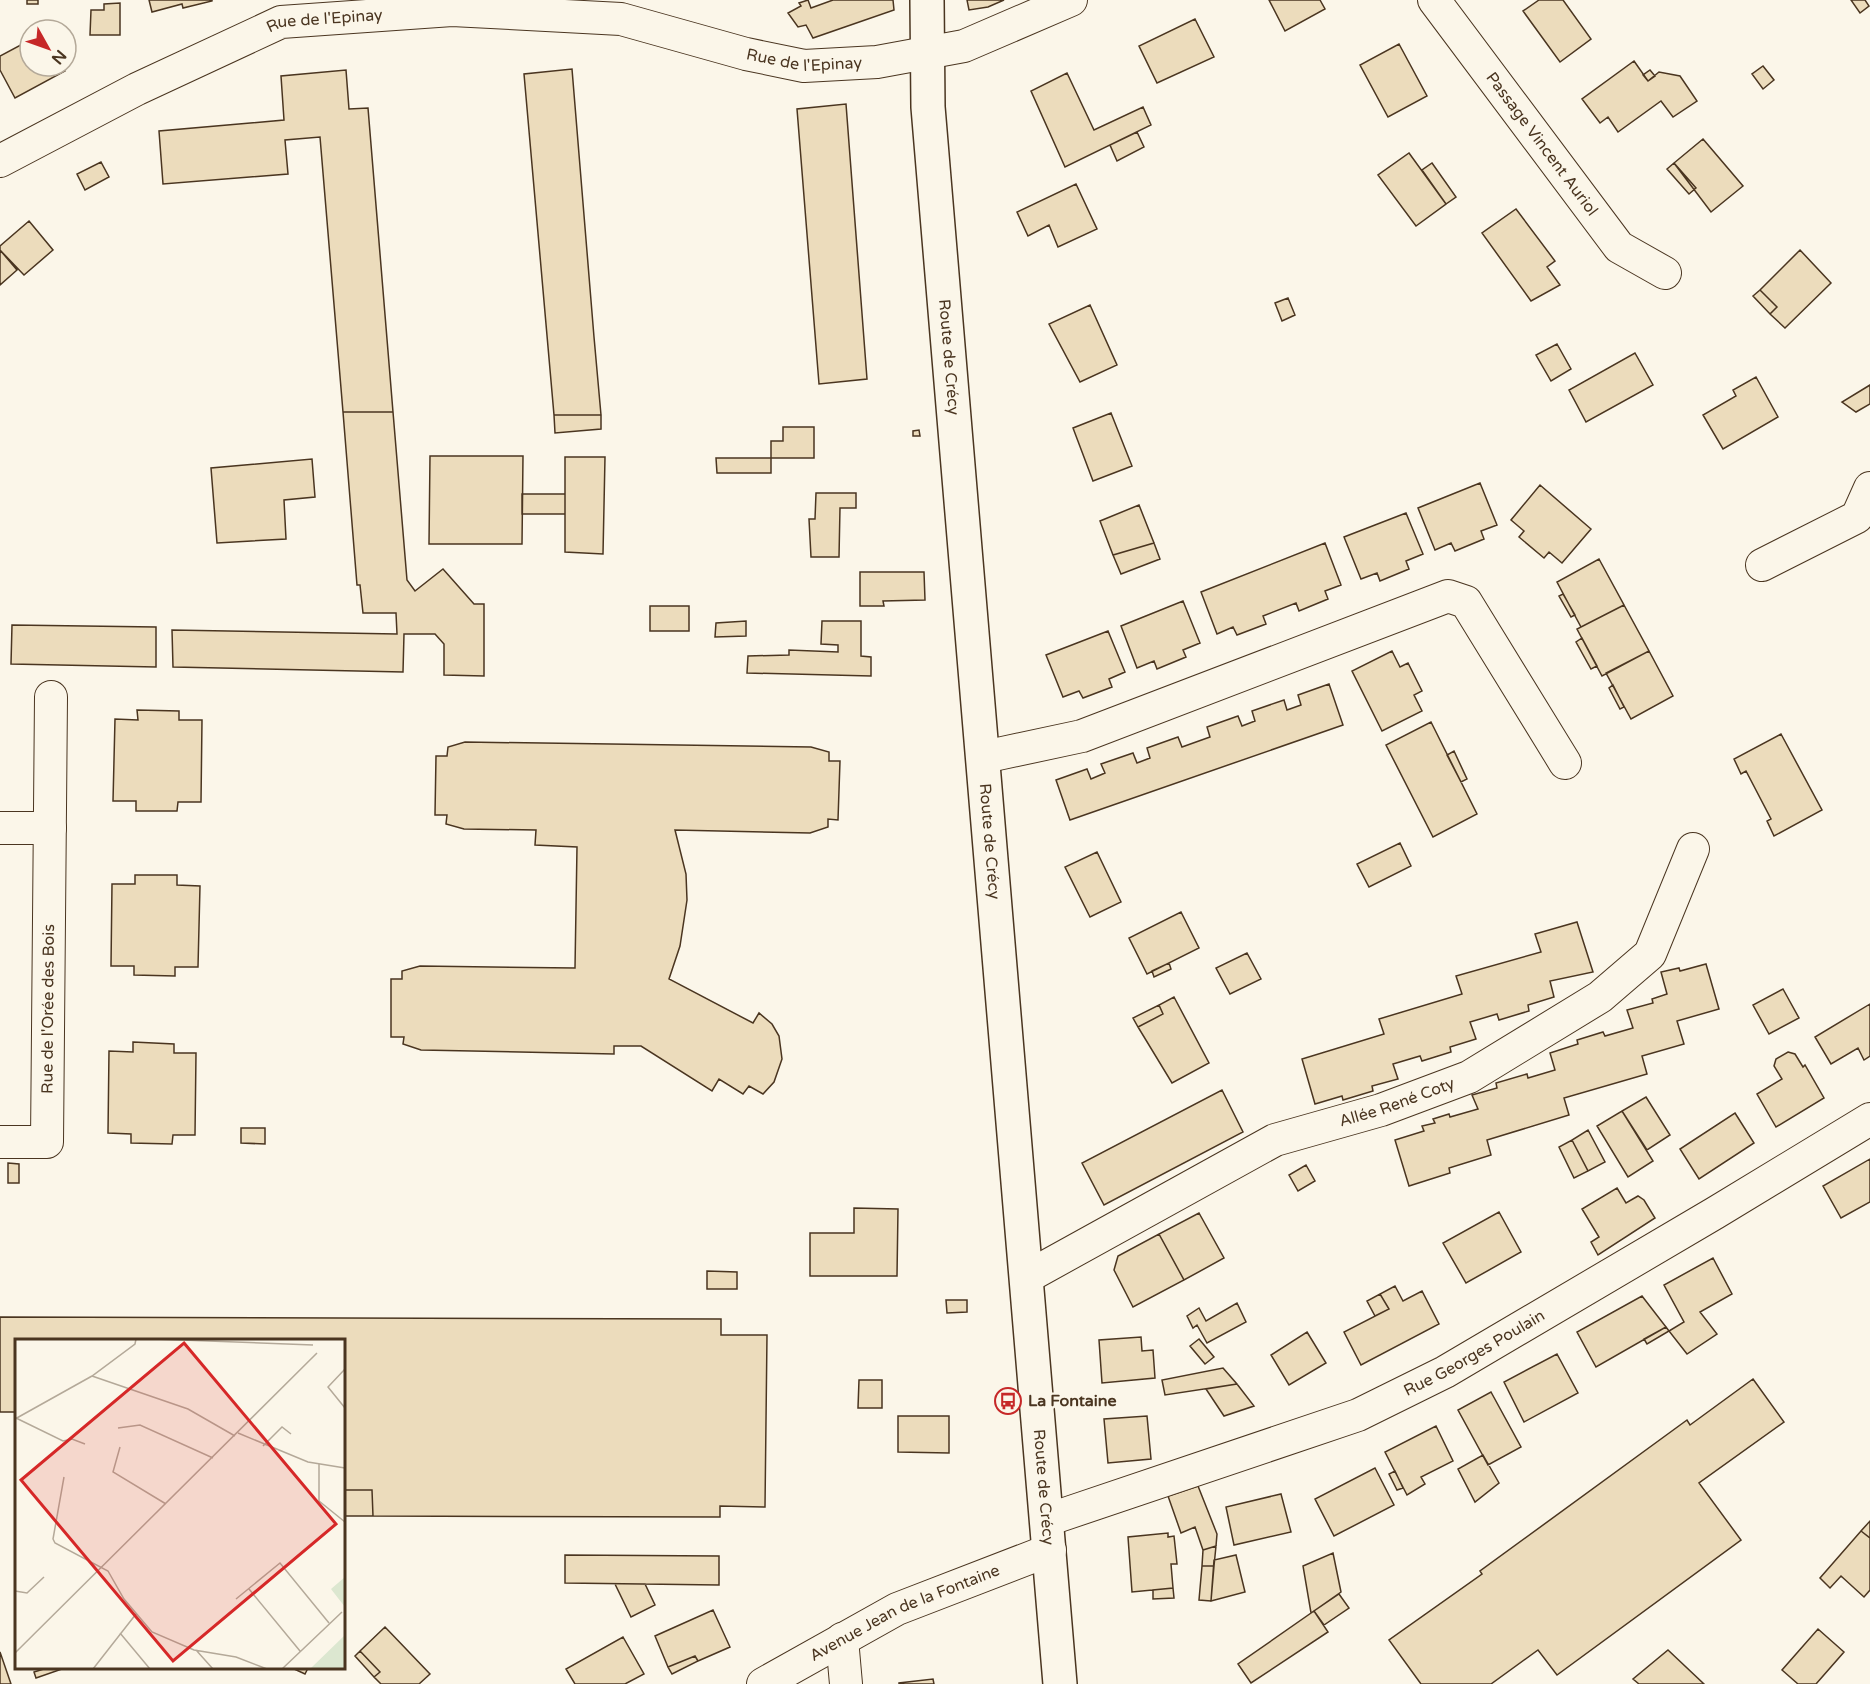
<svg xmlns="http://www.w3.org/2000/svg" width="1870" height="1684" font-family="'Varela Round',sans-serif">
  <rect width="100%" height="100%" fill="#fbf6e9"/>
  <path fill="#ecdcbc" stroke="#4a3520" stroke-width="1.5" d="M27,0H38V4H27Z
    M149,0H212V1L183,8L182,4L152,12Z
    M808,0L811,8L833,0H893L894,10L813,38L806,25L798,27L788,13L801,6L799,3Z
    M967,0H1004L988,7L969,10Z
    M1269,0H1320L1325,9L1285,31Z
    M1539,0H1563L1591,39L1560,62L1523,11Z
    M1851,0H1865L1869,6L1860,13Z
    M120,3V35H90L91,10H104V4Z
    M1195,19L1214,57L1157,83L1139,46Z
    M30,40V66H63L65,71L15,98L0,70V56Z
    M1399,44L1427,96L1388,117L1360,65Z
    M1634,61L1648,81L1659,72L1680,76L1697,101L1673,117L1661,101L1618,132L1608,117L1600,123L1582,99Z
    M1763,66L1774,80L1763,89L1752,74Z
    M572,69L594,337L601,415H554L524,74Z
    M346,70L349,109L368,108L393,412H343L320,137L285,140L288,174L163,184L159,131L284,120L281,76Z
    M1650,70L1655,76L1648,81L1643,75Z
    M1067,73L1094,130L1143,107L1151,125L1065,167L1031,91Z
    M846,104L867,379L819,384L797,109Z
    M1137,132L1144,147L1117,161L1110,145Z
    M1703,139L1743,186L1711,212L1674,163Z
    M1409,153L1446,204L1416,226L1378,175Z
    M101,162L109,177L85,190L77,174Z
    M1432,163L1456,197L1446,204L1422,170Z
    M1674,163L1696,188L1689,194L1667,169Z
    M1076,184L1097,229L1058,247L1049,225L1028,236L1017,212Z
    M1516,209L1555,261L1547,267L1560,285L1531,301L1482,233Z
    M29,221L53,250L24,275L0,250V246Z
    M0,250L17,270L0,285Z
    M1800,250L1831,283L1785,328L1770,314L1777,307L1760,290Z
    M1760,290L1777,307L1770,314L1753,296Z
    M1288,298L1295,315L1282,321L1275,303Z
    M1090,305L1117,365L1080,382L1049,324Z
    M1557,344L1571,369L1551,381L1536,355Z
    M1635,353L1653,385L1586,422L1569,390Z
    M1756,377L1778,417L1723,449L1703,415L1736,396L1733,390Z
    M1870,385V404L1856,412L1842,402Z
    M343,412H393L407,580L415,591L443,569L474,604H484V676L444,675V644L435,634H404L403,672L173,667L172,630L397,634L396,613H363L360,585H357Z
    M1111,413L1132,466L1093,481L1073,428Z
    M554,415H601V429L555,433Z
    M783,427H814V458H771V441H783Z
    M919,430L920,436H913V431Z
    M430,456H523L522,544H429Z
    M565,457H605L603,554L565,552Z
    M716,458H771V473H717Z
    M312,459L315,497L284,500L286,539L217,543L211,468Z
    M1480,483L1497,525L1481,531L1484,539L1455,551L1451,543L1435,550L1418,508Z
    M1540,485L1591,529L1562,563L1549,552L1544,558L1519,537L1524,531L1511,520Z
    M816,493H856V508H840L839,557H811L809,519H815Z
    M522,494H565V514H522Z
    M1139,505L1154,543L1113,555L1100,521Z
    M1406,513L1423,554L1406,561L1409,569L1380,581L1377,573L1361,579L1344,537Z
    M1154,543L1160,559L1121,574L1113,555Z
    M1325,543L1341,585L1325,591L1328,599L1299,611L1296,603L1263,616L1266,624L1237,635L1233,627L1217,634L1201,592Z
    M1599,559L1624,605L1581,627L1557,582Z
    M860,572H924L925,600L883,601L884,606H860Z
    M1563,594L1575,615L1571,617L1559,596Z
    M1183,601L1200,643L1183,650L1186,657L1157,669L1154,661L1137,668L1121,626Z
    M1624,605L1649,651L1602,676L1577,629Z
    M650,606H689V631H650Z
    M746,621V636L715,637L716,623Z
    M822,621H861V656L871,657V676L747,673L748,656L789,655V650L838,652V645L821,644Z
    M12,625L156,627V667L11,664Z
    M1108,631L1125,672L1109,679L1112,687L1083,698L1079,691L1063,697L1046,655Z
    M1582,638L1597,666L1591,669L1576,642Z
    M1392,651L1400,667L1408,663L1422,691L1414,695L1422,711L1382,731L1352,671Z
    M1649,651L1673,696L1631,719L1606,673Z
    M1329,684L1343,725L1070,820L1056,780L1087,769L1091,779L1105,773L1101,764L1133,753L1137,763L1150,758L1147,748L1178,737L1182,747L1210,737L1207,727L1238,716L1242,726L1255,721L1252,711L1284,700L1287,710L1301,705L1298,695Z
    M1613,685L1624,707L1620,709L1609,688Z
    M137,710L179,711V720H202L201,802H178L177,811H136V801H113L115,719L138,720Z
    M1431,722L1477,814L1433,837L1386,745Z
    M1781,734L1822,810L1774,836L1767,821L1771,819L1746,771L1741,774L1734,759Z
    M465,742L811,747L829,752V761H840L838,820L828,819V827L810,833L675,830L686,874L687,900L680,946L669,979L753,1023L759,1013L772,1024L779,1036L782,1059L774,1082L763,1094L749,1086L743,1094L719,1079L712,1091L641,1046H614V1054L421,1050L403,1044L404,1037H391V979H402V971L420,966L575,968L577,847L535,845L536,830L464,829L446,824L447,815H435L436,756H447L448,747Z
    M1454,751L1467,779L1461,782L1447,755Z
    M1400,843L1411,866L1369,887L1357,864Z
    M1097,852L1121,902L1090,917L1065,867Z
    M135,875H177V885L200,886L198,967H175V976L134,975V966H111L112,884H135Z
    M1181,912L1199,948L1147,974L1129,938Z
    M1577,922L1593,972L1550,981L1554,997L1528,1005L1529,1011L1499,1020L1497,1014L1470,1022L1476,1039L1450,1047L1451,1052L1422,1061L1420,1056L1393,1064L1398,1079L1372,1086L1373,1091L1343,1100L1342,1096L1315,1104L1302,1059L1384,1034L1379,1019L1462,994L1456,976L1541,952L1535,934Z
    M1247,953L1261,979L1230,994L1216,968Z
    M1169,963L1171,969L1154,977L1152,971Z
    M1706,964L1719,1009L1677,1021L1684,1044L1642,1056L1647,1074L1564,1098L1569,1115L1487,1140L1491,1155L1449,1168L1450,1173L1409,1186L1395,1140L1424,1131L1422,1126L1435,1123L1433,1119L1449,1114L1450,1117L1478,1109L1472,1095L1497,1088L1496,1083L1527,1074L1528,1078L1555,1070L1550,1053L1578,1044L1577,1040L1603,1032L1605,1036L1633,1028L1627,1010L1653,1003L1652,999L1667,994L1661,972L1679,968L1680,971Z
    M1783,989L1799,1018L1769,1034L1753,1005Z
    M1174,997L1209,1063L1172,1083L1138,1027L1163,1014L1159,1005Z
    M1870,1004V1056L1864,1060L1858,1048L1831,1064L1815,1037Z
    M1159,1005L1163,1014L1138,1027L1133,1018Z
    M133,1042L174,1044V1053H196L195,1135H173L172,1144L131,1143V1134L108,1133L109,1051L133,1052Z
    M1788,1052L1795,1054L1803,1067L1805,1065L1824,1098L1776,1127L1757,1094L1782,1079L1774,1066L1776,1059Z
    M1222,1090L1243,1132L1104,1205L1082,1163Z
    M1646,1097L1670,1135L1647,1150L1622,1111Z
    M1622,1111L1653,1161L1628,1177L1597,1126Z
    M1735,1113L1754,1143L1699,1179L1680,1149Z
    M241,1128H265V1144L241,1143Z
    M1588,1130L1605,1162L1588,1171L1572,1140Z
    M1572,1140L1588,1171L1574,1178L1559,1147Z
    M1870,1159V1202L1841,1218L1823,1186Z
    M8,1163L19,1164V1183H8Z
    M1306,1165L1315,1181L1298,1191L1289,1175Z
    M1617,1188L1626,1203L1638,1196L1644,1200L1655,1218L1598,1255L1591,1242L1599,1237L1582,1209Z
    M854,1208L898,1209L897,1276H810V1233H854Z
    M1499,1212L1521,1252L1466,1283L1443,1243Z
    M1199,1213L1224,1258L1184,1280L1159,1234Z
    M1159,1234L1184,1280L1133,1307L1114,1270L1118,1256Z
    M1713,1258L1732,1294L1700,1312L1717,1334L1687,1354L1669,1331L1684,1322L1664,1285Z
    M707,1271L737,1272V1289H707Z
    M1395,1286L1403,1301L1422,1291L1439,1324L1361,1365L1344,1332L1389,1309L1380,1294Z
    M1380,1294L1389,1309L1375,1316L1367,1301Z
    M1642,1296L1666,1327L1596,1367L1577,1332Z
    M946,1300H967V1312L947,1313Z
    M1237,1303L1246,1322L1207,1343L1197,1325L1193,1328L1187,1316L1199,1308L1206,1321Z
    M0,1317L721,1319V1335H767L765,1507L720,1506V1517L373,1516L372,1490H344V1340H16V1412H0Z
    M1666,1327L1669,1331L1647,1344L1644,1339Z
    M1307,1332L1326,1363L1289,1385L1271,1355Z
    M1141,1337L1142,1351L1153,1350L1155,1378L1102,1383L1099,1340Z
    M1199,1339L1214,1357L1205,1364L1190,1346Z
    M1557,1354L1578,1393L1524,1422L1504,1382Z
    M1223,1368L1237,1384L1165,1395L1162,1380Z
    M1753,1379L1784,1422L1699,1483L1741,1540L1557,1675L1538,1650L1491,1684H1421L1389,1640L1482,1574L1480,1571L1687,1420L1690,1425Z
    M859,1380H882V1408H858Z
    M1237,1384L1254,1406L1224,1416L1206,1389Z
    M1491,1392L1521,1447L1488,1465L1458,1410Z
    M898,1416H949V1453L898,1452Z
    M1147,1416L1151,1459L1108,1463L1104,1419Z
    M1436,1426L1453,1461L1421,1477L1425,1484L1407,1495L1385,1452Z
    M1483,1455L1499,1483L1475,1502L1458,1469Z
    M1375,1468L1394,1505L1334,1536L1315,1499Z
    M1395,1471L1403,1488L1397,1490L1389,1474Z
    M1198,1486L1217,1534L1216,1546L1203,1550L1195,1527L1181,1533L1168,1496Z
    M344,1490H372L373,1516H344Z
    M1281,1494L1291,1532L1234,1545L1226,1507Z
    M1870,1521V1538L1861,1531Z
    M1861,1531L1870,1538V1590L1864,1597L1841,1576L1830,1588L1820,1578Z
    M1168,1533V1537L1174,1536L1177,1564H1171L1173,1588L1132,1592L1128,1537Z
    M1216,1546L1214,1566H1202L1203,1550Z
    M1333,1553L1341,1592L1311,1613L1303,1566Z
    M565,1555L719,1556V1585L565,1583Z
    M1236,1555L1245,1592L1211,1601L1214,1560Z
    M1202,1566H1214L1211,1601L1199,1600Z
    M615,1584H645L655,1605L631,1617Z
    M1173,1588L1174,1598L1153,1599V1590Z
    M1339,1594L1349,1608L1324,1625L1314,1611Z
    M713,1610L730,1647L698,1661L695,1656L668,1667L655,1636Z
    M1314,1611L1328,1632L1251,1683L1238,1664Z
    M385,1627L430,1674L419,1684H381L374,1677L380,1672L360,1651Z
    M1818,1629L1844,1652L1816,1684H1798L1782,1670Z
    M623,1637L644,1674L625,1684H575L566,1669Z
    M1668,1650L1704,1684H1639L1633,1679Z
    M360,1651L380,1672L374,1677L355,1656Z
    M0,1652L11,1684H0Z
    M695,1656L698,1661L672,1674L668,1667Z
    M47,1668H62V1669L36,1678L34,1672Z
    M292,1668H308L305,1674Z
    M933,1679L934,1684H899V1683Z"/>
  <g fill="none" stroke-linecap="round" stroke-linejoin="round">
    <defs>
      <g id="street">
        <path id="s1" d="M1434,0L1619,247L1665,273"/>
        <path id="s2" d="M0,161L137,89L281,22L452,10L621,19L746,54L804,66L877,62L964,46L1071,0"/>
        <path d="M1762,565L1857,517L1870,488"/>
        <path d="M984,757L1082,736L1448,596L1466,602L1565,763"/>
        <path d="M0,828H50"/>
        <path id="s3" d="M0,1142H47L51,697"/>
        <path id="s4" d="M1027,1277L1275,1140L1381,1110L1469,1077L1600,997L1650,954L1693,849"/>
        <path id="s5" d="M1047,1520L1358,1415L1445,1372L1715,1213L1870,1119"/>
        <path d="M842,1639L846,1684"/>
        <path id="s6" d="M763,1684L897,1609L1050,1550"/>
      </g>
      <g id="secondary">
        <path id="s7" d="M927,0L928,107L1060,1684"/>
      </g>
    </defs>
    <use href="#street" stroke="#4a3520" stroke-width="34"/>
    <use href="#secondary" stroke="#4a3520" stroke-width="36"/>
    <use href="#street" stroke="#fbf6e9" stroke-width="32"/>
    <use href="#secondary" stroke="#fbf6e9" stroke-width="33"/>
  </g>
  <defs>
    <symbol id="bus-ring" viewBox="-11 -11 22 22"><circle r="9.5" fill="#fbf6e9" stroke="#c62828" stroke-width="1.5"/><path d="M-5-6H5V4H4V6H2V4H-2V6H-4V4H-5ZM-3.5-4V0h7V-4ZM-3.5 1.2v1.5H-2V1.2ZM2 1.2v1.5H3.5V1.2Z" fill="#c62828"/></symbol>
  </defs>
  <g fill-rule="evenodd">
    <use href="#bus-ring" x="993" y="1386" width="30" height="30"/>
  </g>
  <g text-anchor="middle" dominant-baseline="central" stroke-width="4.5" stroke-linejoin="round" paint-order="stroke">
    <g font-size="16" fill="#4a3520" stroke="#fbf6e9">
      <text stroke="none"><textPath href="#s2" startOffset="357">Rue de l'Epinay</textPath></text>
      <text stroke="none"><textPath href="#s2" startOffset="843">Rue de l'Epinay</textPath></text>
      <text stroke="none"><textPath href="#s1" startOffset="180">Passage Vincent Auriol</textPath></text>
      <text stroke="none"><textPath href="#s7" startOffset="358">Route de Crécy</textPath></text>
      <text stroke="none"><textPath href="#s7" startOffset="844">Route de Crécy</textPath></text>
      <text stroke="none"><textPath href="#s3" startOffset="180">Rue de l'Orée des Bois</textPath></text>
      <text stroke="none"><textPath href="#s4" startOffset="411">Allée René Coty</textPath></text>
      <text stroke="none"><textPath href="#s5" startOffset="460">Rue Georges Poulain</textPath></text>
      <text stroke="none"><textPath href="#s7" startOffset="1492">Route de Crécy</textPath></text>
      <text stroke="none"><textPath href="#s6" startOffset="159">Avenue Jean de la Fontaine</textPath></text>
    </g>
    <g font-size="16" font-weight="bold" fill="#4a3520" stroke="#fbf6e9" text-anchor="start">
      <text x="1028" y="1401">La Fontaine</text>
    </g>
  </g>
  <g transform="translate(15 1339)">
    <rect width="330" height="330" fill="#fbf6e9"/>
    <path d="M330,238V268L316,250ZM330,296V330H295Z" fill="#dce7d0"/>
    <path fill="none" stroke="#b4a999" stroke-width="1.5" d="M139,0L298,6M330,30L313,48L330,69M77,37L173,70L220,97M1,79L48,102L57,100L70,105M0,80L77,37L120,5L121,0M103,89L125,86L198,119M223,94L293,123L330,129M248,107L267,88L276,95M105,108L98,133L151,165M304,125V162L330,183M49,138L38,200L40,204L93,232L109,260L137,293L179,311L221,318L252,330M234,250L285,312M0,252L12,254L29,238M221,260L265,224L314,284M105,294L135,330M181,311L198,330M0,314L302,14M78,330L121,275M267,330L327,273"/>
    <path fill="#d62828" fill-opacity="0.15" stroke="#d62828" stroke-width="3" d="M169,4L321,185L158,322L6,141Z"/>
    <rect width="330" height="330" fill="none" stroke="#4a3520" stroke-width="3"/>
  </g>
  <g transform="translate(48 48) rotate(130)"><circle r="28" fill="#fbf6e9" stroke="#b4a999" stroke-width="1.5"/>
  <path d="M0-4.5L10 22L0 15L-10 22Z" fill="#c62828"/>
  <text y="-9" font-size="16" font-weight="bold" text-anchor="middle" fill="#4a3520">N</text>
  </g>
</svg>
